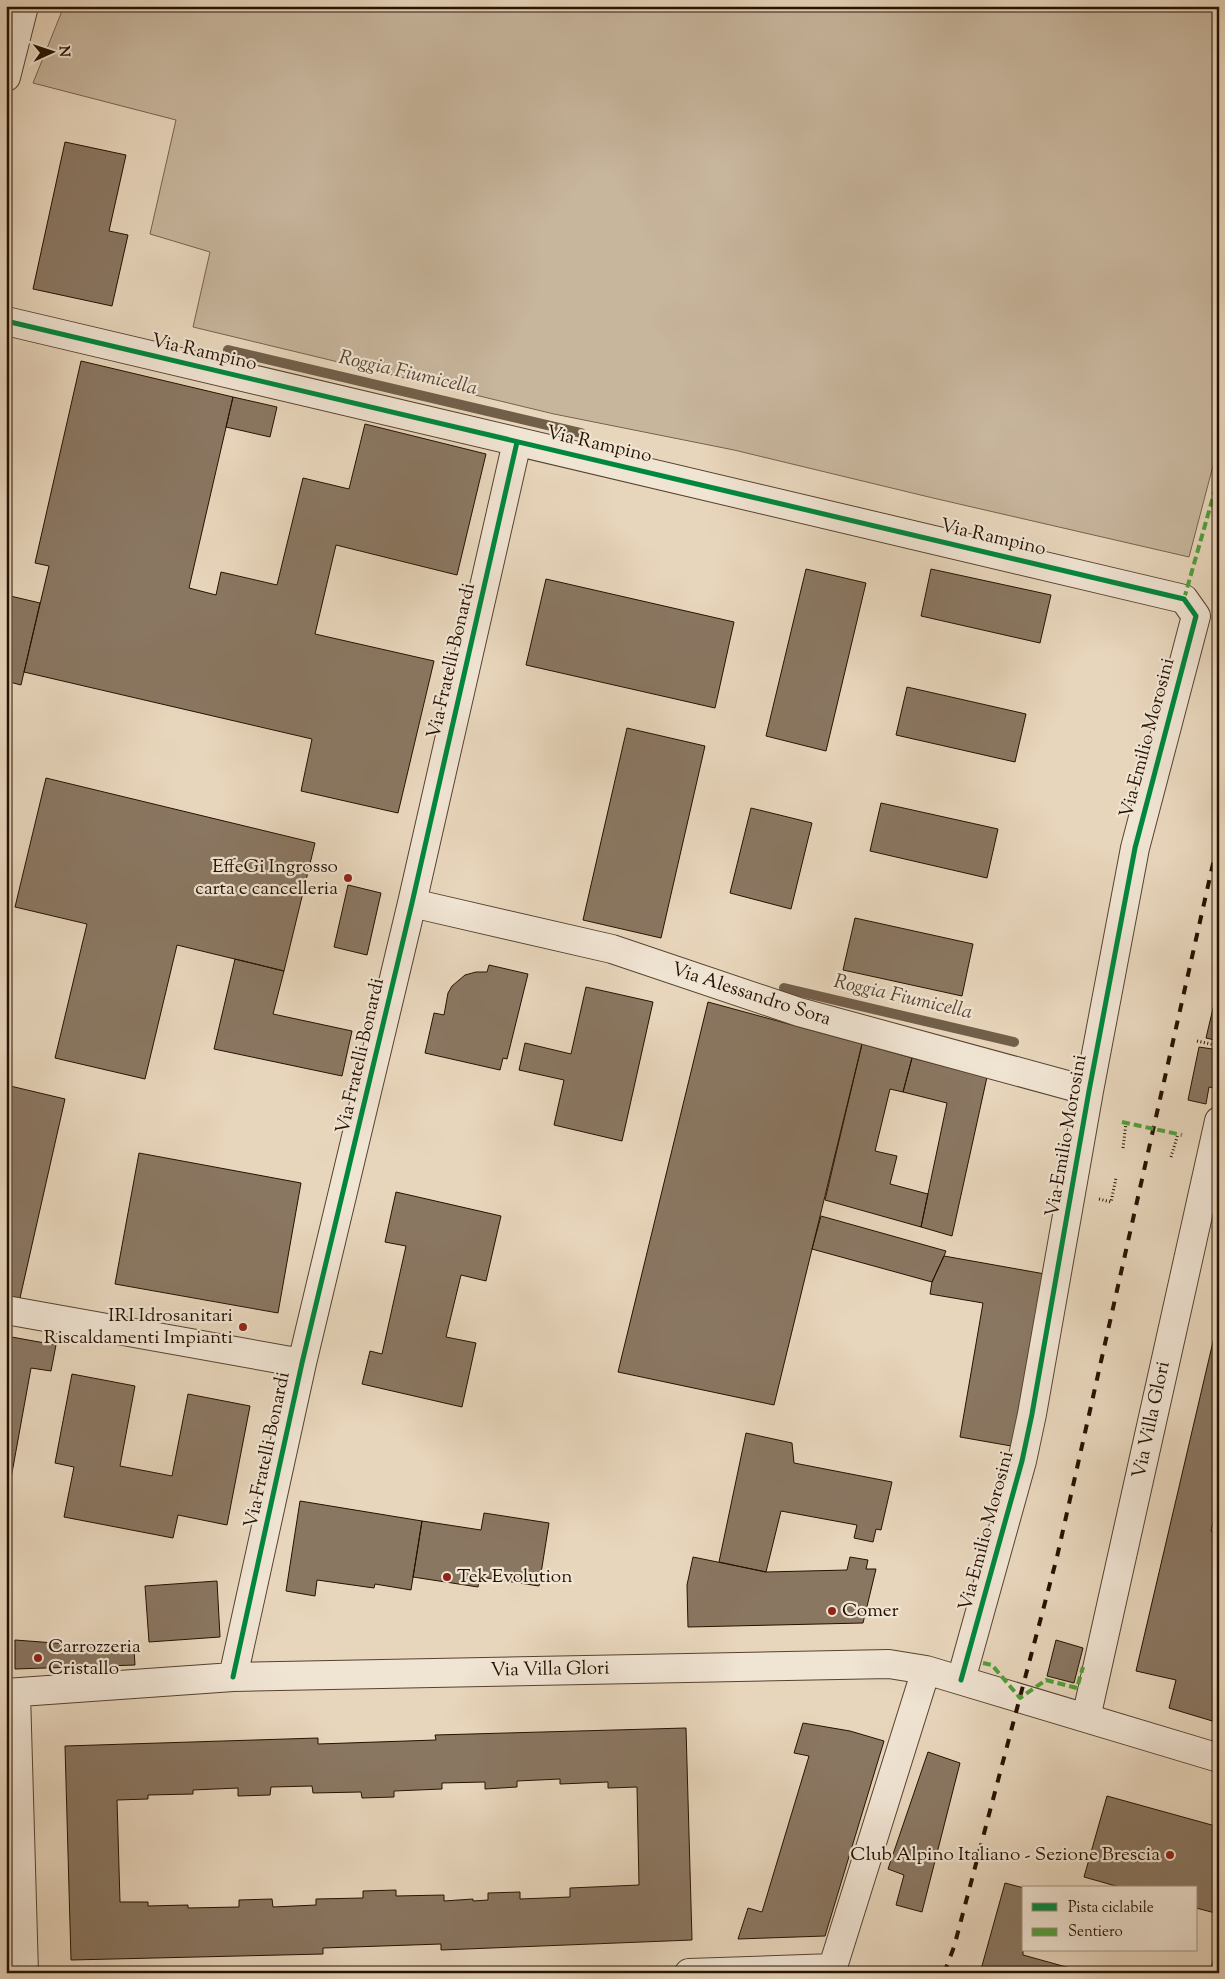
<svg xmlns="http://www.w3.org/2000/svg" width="1225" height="1979" font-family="'Sorts Mill Goudy',serif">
  <rect width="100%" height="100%" fill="#e8d6bc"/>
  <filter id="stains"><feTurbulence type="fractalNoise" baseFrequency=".004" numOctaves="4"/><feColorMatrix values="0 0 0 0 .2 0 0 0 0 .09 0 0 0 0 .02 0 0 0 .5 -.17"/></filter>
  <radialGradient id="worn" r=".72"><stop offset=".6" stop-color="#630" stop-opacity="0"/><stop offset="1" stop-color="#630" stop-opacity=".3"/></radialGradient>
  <path fill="#c7b59c" stroke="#76634e" d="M64,6H1219V443L1189,557L933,498L734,450L554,414L193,327L210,252L150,234L176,120L33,83Z"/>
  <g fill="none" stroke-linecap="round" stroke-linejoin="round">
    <path stroke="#725f4a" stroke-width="10" d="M228,350L581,433
      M784,988L1014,1042"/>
  </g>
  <path fill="#8a7762" stroke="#251100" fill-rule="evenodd" d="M65,142L126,155L109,231L128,235L112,306L33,289Z
    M81,361L233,397L189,588L216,595L221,572L277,585L303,478L349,489L365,424L486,454L457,575L336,545L315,634L434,661L398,813L301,791L312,739L24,672L49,566L35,563Z
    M233,397L277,407L270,437L226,427Z
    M806,569L866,583L826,751L766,736Z
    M931,569L1051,595L1040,643L921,616Z
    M546,579L734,622L715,708L526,665Z
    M6,595L40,603L21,685L6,681Z
    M907,687L1026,714L1015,762L896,735Z
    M627,728L705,746L661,938L583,920Z
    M46,778L315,843L284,971L177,945L145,1079L55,1058L87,924L15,907Z
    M881,803L998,829L987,878L870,851Z
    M751,808L812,823L791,909L730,893Z
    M348,885L381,893L367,955L334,947Z
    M855,918L973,944L962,996L843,970Z
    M235,959L284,971L273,1014L352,1031L342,1076L214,1049Z
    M489,965L528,974L507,1059L503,1058L500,1070L425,1053L434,1013L444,1015L448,993L452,986L465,975L476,972H487Z
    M1219,983V1041L1206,1038Z
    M586,987L653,1002L622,1141L554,1125L564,1080L519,1070L525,1043L571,1054Z
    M708,1002L862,1044L774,1405L618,1372Z
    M862,1044L912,1058L903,1092L890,1089L875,1151L897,1156L890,1184L928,1194L921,1227L825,1200Z
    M1199,1047L1219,1050V1065L1214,1088L1209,1087L1206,1104L1188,1100Z
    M912,1058L987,1077L952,1236L921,1227L947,1103L903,1092Z
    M6,1085L65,1099L20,1298L6,1296Z
    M139,1153L301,1183L278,1313L115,1284Z
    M396,1192L501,1216L486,1281L461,1275L446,1337L476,1343L462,1407L362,1384L370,1351L382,1354L406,1246L385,1242Z
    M821,1216L946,1251L944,1256L932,1282L812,1249Z
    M944,1256L1045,1274L1017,1447L960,1437L983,1303L930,1294L932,1282Z
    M1219,1316V1497L1211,1531L1219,1533V1723L1169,1708L1176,1680L1136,1671Z
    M6,1336L56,1345L51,1371L31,1368L6,1506Z
    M72,1374L135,1386L120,1466L172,1476L188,1394L250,1406L227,1525L178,1515L173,1538L64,1517L74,1467L55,1463Z
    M746,1433L792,1443L794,1463L892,1482L881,1530L876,1529L873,1542L854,1538L857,1525L781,1511L766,1572L719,1562Z
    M300,1501L422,1521L411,1590L375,1584L374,1588L317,1580L315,1596L286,1591Z
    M484,1513L549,1523L539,1586L480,1577L478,1587L413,1577L422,1521L481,1530Z
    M693,1557L766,1572L847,1570L850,1557L868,1560L866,1569H876L863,1623L688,1627L687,1585Z
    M217,1581L220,1637L149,1642L145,1586Z
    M15,1640L134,1649L135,1665L15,1669Z
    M1056,1640L1083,1648L1074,1683L1047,1676Z
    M803,1723L850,1731L884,1741L825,1936L738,1939L748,1908L762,1912L809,1756L794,1753Z
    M686,1728L692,1940L441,1950V1944L323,1948V1954L71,1960L65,1746L318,1738V1744L436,1740L435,1735ZM560,1779V1784L608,1782V1788L637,1787L639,1885L570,1888V1897L520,1899V1892L488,1893V1900L473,1901V1899L444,1901V1895L396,1896V1890L363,1891V1898L316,1899V1905L273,1907L272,1899L239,1900V1907L188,1908V1905L148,1906V1902H120L117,1800L148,1799V1795L193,1794V1790L238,1788V1796L270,1795L271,1787L312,1786L313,1793L361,1792L362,1798L394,1797V1791L442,1789V1783L485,1782V1789L517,1787V1781Z
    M928,1752L960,1763L922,1912L896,1905L904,1875L888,1869Z
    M1107,1796L1219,1827V1914L1196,1908V1888H1123L1084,1877Z
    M1005,1883L1024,1888L1023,1955L1088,1973H980Z
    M1213,1961L1219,1963V1973H1210Z"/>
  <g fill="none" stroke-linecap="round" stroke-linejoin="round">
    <defs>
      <path id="minor" d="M6,77L24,6
        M6,321L1184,599L1196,616L1135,848L1089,1091L1032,1414L1022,1461L961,1680
        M412,903L612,949L799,1012L1089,1091
        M6,1310L302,1363
        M233,1677L302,1363L412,903L517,442
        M6,1693L233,1677L889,1664L926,1670L1219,1758
        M16,1693L24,1973
        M1086,1718L1219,1121
        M689,1973L833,1968
        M831,1973L926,1670"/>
    </defs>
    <use href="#minor" stroke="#56422f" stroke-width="30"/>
    <path stroke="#251100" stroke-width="3" stroke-dasharray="1 2.5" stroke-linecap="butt" d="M1197,1041L1219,1046
      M1123,1148L1126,1123
      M1171,1157L1178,1134
      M1099,1199L1111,1202L1116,1178"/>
    <use href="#minor" stroke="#f0e4d3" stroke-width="28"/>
    <path stroke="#251100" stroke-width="4" stroke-dasharray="9 9" stroke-linecap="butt" d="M944,1973L954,1947L1057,1557L1219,837"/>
    <path stroke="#50a03c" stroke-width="4" stroke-dasharray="8 4" stroke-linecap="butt" d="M1184,599L1219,476
      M1122,1122L1182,1135
      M983,1663L992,1665L1020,1698L1046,1680L1077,1688L1083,1667"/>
    <defs>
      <path id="cycleway" d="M6,321L1184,599L1196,616L1135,848L1089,1091L1032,1414L1022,1461L961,1680
        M233,1677L302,1363L412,903L517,442"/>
    </defs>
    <use href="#cycleway" stroke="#f0e4d3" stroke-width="8"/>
    <use href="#cycleway" stroke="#00873e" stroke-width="5"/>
  </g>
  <g fill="#8f2418" stroke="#f0e4d3" stroke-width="2">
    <circle cx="348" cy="878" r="5"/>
    <circle cx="243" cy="1327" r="5"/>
    <circle cx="447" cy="1577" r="5"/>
    <circle cx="832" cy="1611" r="5"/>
    <circle cx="38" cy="1658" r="5"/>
    <circle cx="1170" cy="1855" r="5"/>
  </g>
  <g text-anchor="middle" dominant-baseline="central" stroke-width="4.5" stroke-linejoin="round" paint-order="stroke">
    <g font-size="19" fill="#251100" stroke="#f0e4d3">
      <text transform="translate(204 353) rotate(13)">Via Rampino</text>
      <text transform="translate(599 445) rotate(13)">Via Rampino</text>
      <text transform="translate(993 538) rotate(13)">Via Rampino</text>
      <text transform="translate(452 661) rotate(-77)">Via Fratelli Bonardi</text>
      <text transform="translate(1148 738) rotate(-75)">Via Emilio Morosini</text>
      <text transform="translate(751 995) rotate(18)">Via Alessandro Sora</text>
      <text transform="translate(361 1056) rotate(-77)">Via Fratelli Bonardi</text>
      <text transform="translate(1067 1136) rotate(-80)">Via Emilio Morosini</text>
      <text transform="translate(1152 1420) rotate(-78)">Via Villa Glori</text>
      <text transform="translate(268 1450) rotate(-78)">Via Fratelli Bonardi</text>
      <text transform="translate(987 1531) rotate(-75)">Via Emilio Morosini</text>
      <text transform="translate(550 1670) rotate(-1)">Via Villa Glori</text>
    </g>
    <g font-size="19" fill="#251100" stroke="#f0e4d3" text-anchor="end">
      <text x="338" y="867">EffeGi Ingrosso<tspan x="338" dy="22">carta e cancelleria</tspan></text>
      <text x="233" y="1316">IRI Idrosanitari<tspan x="233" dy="22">Riscaldamenti Impianti</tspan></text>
      <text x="457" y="1577" text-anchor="start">Tek Evolution</text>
      <text x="842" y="1611" text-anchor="start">Comer</text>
      <text x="48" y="1647" text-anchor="start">Carrozzeria<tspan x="48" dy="22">Cristallo</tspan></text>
      <text x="1160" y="1855">Club Alpino Italiano - Sezione Brescia</text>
    </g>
    <g font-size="20" font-style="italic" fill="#594532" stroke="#f0e4d3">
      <text transform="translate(408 374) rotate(13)">Roggia Fiumicella</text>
      <text transform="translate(903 998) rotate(13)">Roggia Fiumicella</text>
    </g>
  </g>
  <rect width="1225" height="1979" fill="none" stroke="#e8d6bc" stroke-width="25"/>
  <rect x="8" y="8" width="1210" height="1964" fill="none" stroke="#251100" stroke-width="2.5"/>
  <rect x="12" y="12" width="1200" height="1954" fill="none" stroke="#251100"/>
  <rect x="1022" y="1886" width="175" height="65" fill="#f0e4d3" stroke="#9f907f"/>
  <rect x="1032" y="1903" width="25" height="8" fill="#00873e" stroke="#9f907f"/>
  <text x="1068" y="1912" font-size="15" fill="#251100">Pista ciclabile</text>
  <rect x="1032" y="1928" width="25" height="8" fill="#50a03c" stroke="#9f907f"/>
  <text x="1068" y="1936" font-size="15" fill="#251100">Sentiero</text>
  <g transform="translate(52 52) rotate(87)" stroke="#f0e4d3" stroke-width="4" paint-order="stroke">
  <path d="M0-4L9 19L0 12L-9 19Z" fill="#251100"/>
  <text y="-8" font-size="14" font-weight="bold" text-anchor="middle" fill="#251100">N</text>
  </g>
  <rect width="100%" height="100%" filter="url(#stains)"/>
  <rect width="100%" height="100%" fill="url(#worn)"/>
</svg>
